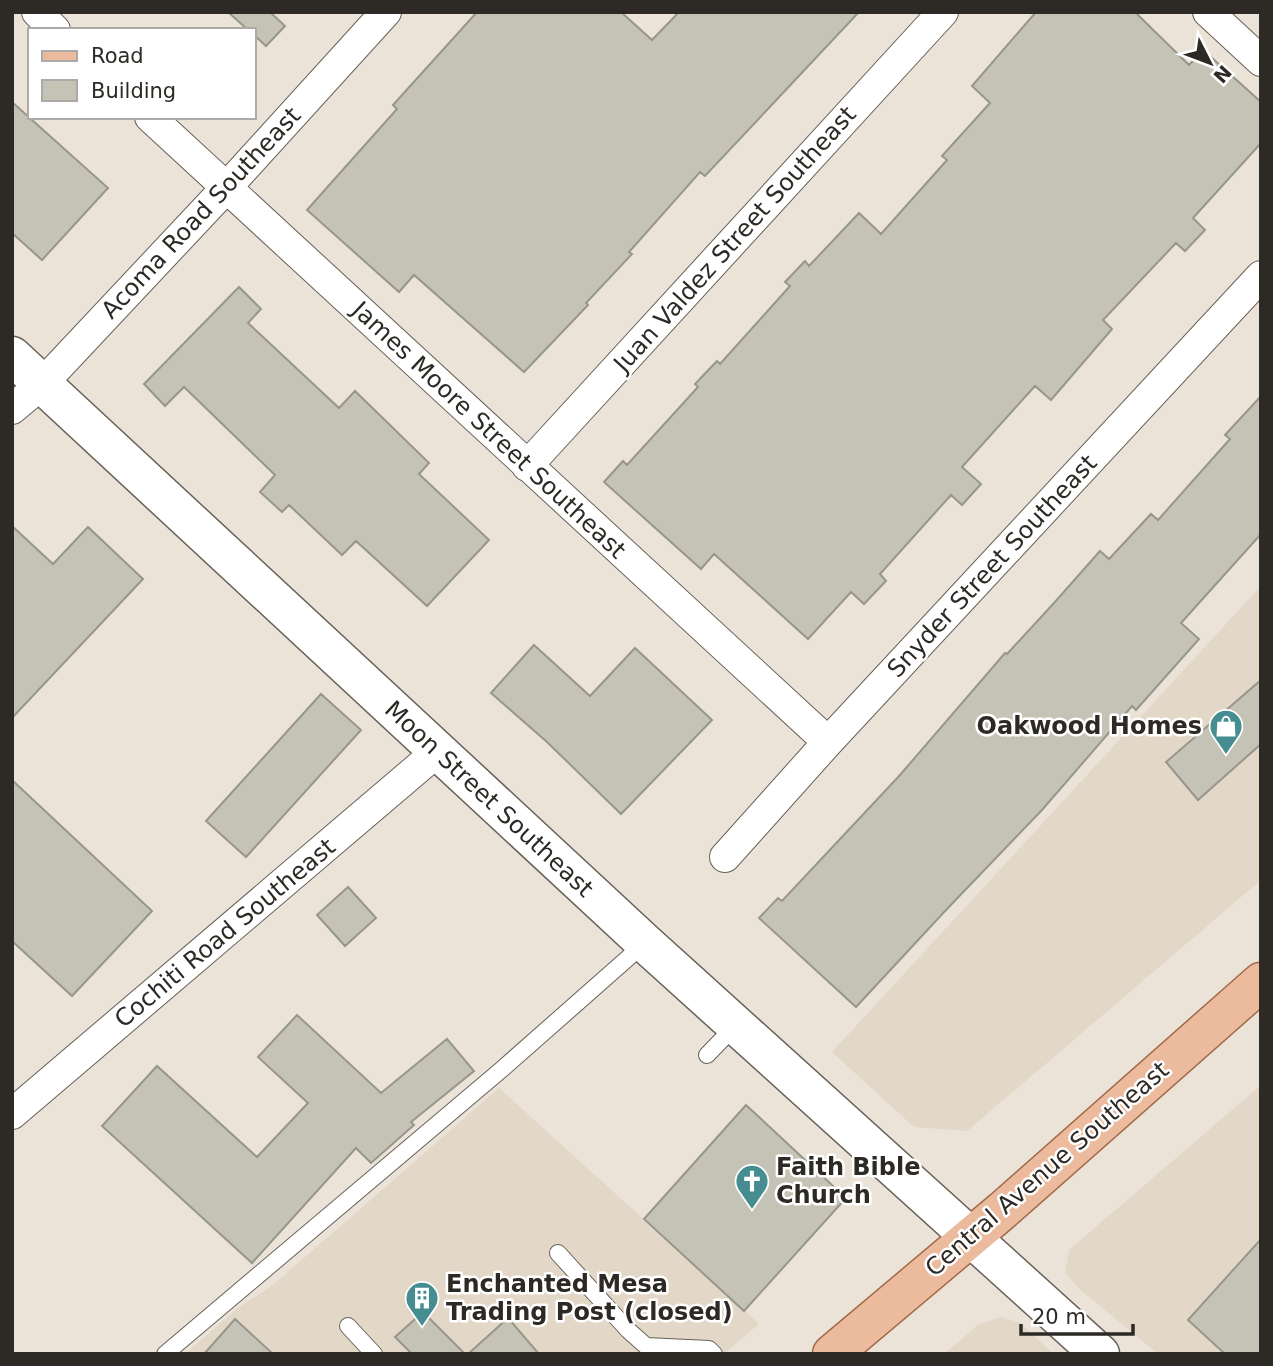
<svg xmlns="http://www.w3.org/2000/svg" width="1273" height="1366" font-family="'DejaVu Sans',sans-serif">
  <rect width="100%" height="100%" fill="#ebe2d8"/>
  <path fill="#e3d7c7" d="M1261,586V880L967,1131L914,1127L832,1052Z
    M1261,1085V1354H1158L1077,1287L1065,1273L1069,1250Z
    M499,1088L759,1324L724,1354H185L238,1308L273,1285Z
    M1001,1317L1020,1323L1054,1354H944L978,1325Z"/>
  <path fill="#c4c3b6" stroke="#98968b" stroke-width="2" d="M228,12H270L285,26L266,46L254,35V30H248Z
    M477,12H621L652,40L679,12H859L705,176L700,172L629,252L632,254L586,303L588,305L524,372L414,275L399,292L307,210L397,109L393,105Z
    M1036,12H1135L1189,65L1203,50L1261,102V143L1193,218L1205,230L1185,251L1176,243L1103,320L1112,329L1051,400L1035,386L962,467L981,484L962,505L951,495L880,574L886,581L864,604L851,592L808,639L714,554L701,569L604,482L623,461L627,465L698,387L695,384L717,361L720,364L790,286L785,282L805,261L809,266L859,213L881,234L947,160L942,156L990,103L972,86Z
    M12,102L108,188L42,260L12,233Z
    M239,287L261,309L248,323L339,408L355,391L429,463L419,474L489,540L427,606L356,541L342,555L289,505L282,512L260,492L275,475L184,387L165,406L144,384Z
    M1261,396V534L1181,623L1199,639L1136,710L1132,706L1042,810L946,910L856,1007L759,918L778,898L782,901L900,775L1005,653L1007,654L1054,603L1100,551L1109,559L1151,514L1158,520L1230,439L1225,435Z
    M12,526L53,564L88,527L143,579L12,718Z
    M534,645L590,696L635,648L712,720L621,814L547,742L491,693Z
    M1261,680V744L1198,800L1166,762Z
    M321,694L361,730L246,857L206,821Z
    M12,780L152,911L72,996L12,941Z
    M348,887L376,918L345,946L317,915Z
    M297,1015L381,1093L447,1039L474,1071L411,1122L414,1125L371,1163L356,1148L252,1263L102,1126L157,1066L257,1157L308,1103L258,1057Z
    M746,1105L846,1198L744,1311L644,1219Z
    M1261,1239V1354H1225L1188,1320Z
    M423,1312L465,1354H412L395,1337Z
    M508,1318L539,1354H468Z
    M235,1319L273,1354H204Z"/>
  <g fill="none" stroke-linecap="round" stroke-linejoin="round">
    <defs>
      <path id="lane" d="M707,1055L736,1025
        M558,1253L628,1330L646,1346L709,1349L714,1354
        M348,1326L374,1354
        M165,1354L501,1070L645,943"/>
      <path id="street" d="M37,12L55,30
        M1208,12L1261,61
        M150,117L828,742
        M12,409L42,384L226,188L386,12
        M527,466L943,12
        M725,857L828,742L1261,276
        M12,1114L438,751"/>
      <path id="secondary" d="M12,356L645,943L1100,1354"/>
      <path id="primary" d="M832,1354L1003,1210L1261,982"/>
    </defs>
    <use href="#lane" stroke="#686158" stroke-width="18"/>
    <use href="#street" stroke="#686158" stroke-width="32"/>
    <use href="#secondary" stroke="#686158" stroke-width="41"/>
    <use href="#primary" stroke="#a16a49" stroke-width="41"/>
    <use href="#lane" stroke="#fff" stroke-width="16"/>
    <use href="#street" stroke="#fff" stroke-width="30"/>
    <use href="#secondary" stroke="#fff" stroke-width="38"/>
    <use href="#primary" stroke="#ecbb9d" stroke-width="38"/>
  </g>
  <defs>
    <symbol id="shop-pin" viewBox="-11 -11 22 30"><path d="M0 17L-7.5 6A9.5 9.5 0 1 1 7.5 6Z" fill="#458d90" stroke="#fff"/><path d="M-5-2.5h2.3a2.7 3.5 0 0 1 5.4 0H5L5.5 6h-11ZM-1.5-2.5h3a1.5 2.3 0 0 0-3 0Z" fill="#fff"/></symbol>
    <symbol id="church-pin" viewBox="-11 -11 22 30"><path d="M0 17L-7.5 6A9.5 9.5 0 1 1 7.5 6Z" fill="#458d90" stroke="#fff"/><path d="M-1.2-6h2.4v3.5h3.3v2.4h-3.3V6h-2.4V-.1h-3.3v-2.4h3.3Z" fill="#fff"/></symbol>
    <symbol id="building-pin" viewBox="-11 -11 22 30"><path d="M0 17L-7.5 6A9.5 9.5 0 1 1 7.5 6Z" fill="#458d90" stroke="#fff"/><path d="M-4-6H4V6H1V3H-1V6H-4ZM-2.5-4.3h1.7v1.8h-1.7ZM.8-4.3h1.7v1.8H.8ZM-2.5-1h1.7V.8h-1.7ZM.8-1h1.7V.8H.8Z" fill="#fff"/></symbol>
  </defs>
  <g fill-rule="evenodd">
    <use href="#shop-pin" x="1207" y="707" width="38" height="52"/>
    <use href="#church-pin" x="733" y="1162" width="38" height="52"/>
    <use href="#building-pin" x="403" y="1279" width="38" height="52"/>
  </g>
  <g text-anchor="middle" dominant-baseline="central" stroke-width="5" stroke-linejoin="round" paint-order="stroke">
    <g font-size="24" fill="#2d2a26" stroke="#fff">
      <text transform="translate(201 213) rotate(-47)">Acoma Road Southeast</text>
      <text transform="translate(735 239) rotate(-48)">Juan Valdez Street Southeast</text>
      <text transform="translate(489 430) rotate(43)">James Moore Street Southeast</text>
      <text transform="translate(992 566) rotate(-47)">Snyder Street Southeast</text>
      <text transform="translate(489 799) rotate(43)">Moon Street Southeast</text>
      <text transform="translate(225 933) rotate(-40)">Cochiti Road Southeast</text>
      <text transform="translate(1047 1169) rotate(-41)">Central Avenue Southeast</text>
    </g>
    <g font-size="24" font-weight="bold" fill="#2d2a26" stroke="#fff" text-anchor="start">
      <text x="1202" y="726" text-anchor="end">Oakwood Homes</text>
      <text x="776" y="1167">Faith Bible<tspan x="776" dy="28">Church</tspan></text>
      <text x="446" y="1284">Enchanted Mesa<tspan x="446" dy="28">Trading Post (closed)</tspan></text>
    </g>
  </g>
  <rect width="1273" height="1366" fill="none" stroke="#2d2a26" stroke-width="28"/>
  <rect x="28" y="28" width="228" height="91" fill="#ffffff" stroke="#abaaa8" stroke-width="2"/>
  <rect x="42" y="51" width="35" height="10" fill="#ecbb9d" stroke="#abaaa8" stroke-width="2"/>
  <text x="91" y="63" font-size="21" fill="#2d2a26">Road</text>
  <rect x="42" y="80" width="35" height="21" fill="#c4c3b6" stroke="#abaaa8" stroke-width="2"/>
  <text x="91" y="98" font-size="21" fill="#2d2a26">Building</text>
  <g transform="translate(1210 63) rotate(132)" stroke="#ffffff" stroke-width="5" paint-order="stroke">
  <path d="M0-5L12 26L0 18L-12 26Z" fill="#2d2a26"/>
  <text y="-10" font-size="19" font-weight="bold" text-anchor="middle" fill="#2d2a26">N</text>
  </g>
  <path d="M1021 1324v10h112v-10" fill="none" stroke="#2d2a26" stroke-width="3.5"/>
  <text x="1032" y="1324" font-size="21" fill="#2d2a26" stroke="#ffffff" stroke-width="5" paint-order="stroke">20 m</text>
</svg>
